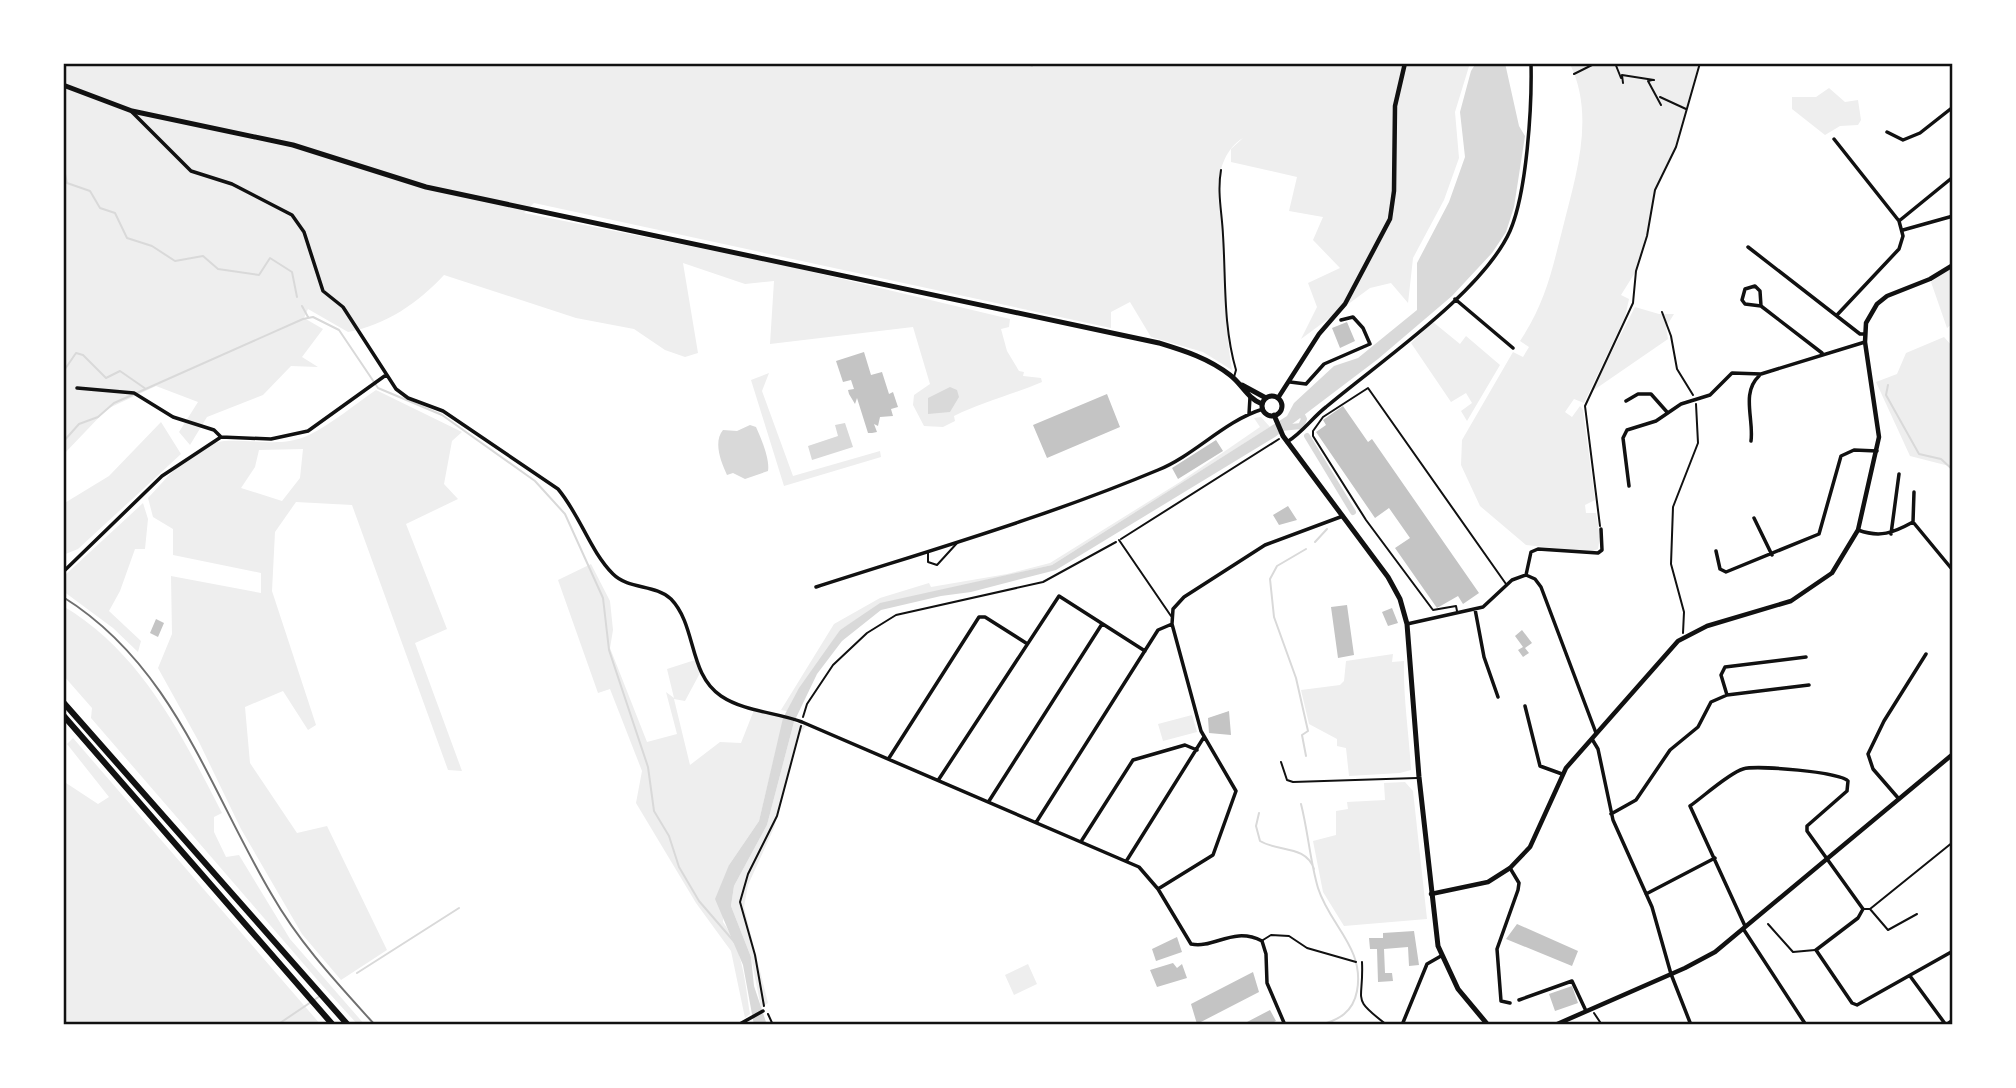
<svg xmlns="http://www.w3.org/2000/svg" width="2016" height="1088" font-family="Raleway,sans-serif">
  <rect width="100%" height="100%" fill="#fff"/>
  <path fill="#eee" fill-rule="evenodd" d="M63,63H1470L1455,112L1459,158L1444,200L1413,258L1408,303L1391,283L1370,288L1301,339L1317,307L1308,283L1340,268L1313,240L1323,217L1289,211L1297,177L1231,162V149L1243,138C1226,148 1219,169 1218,188C1217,203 1223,217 1223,231C1225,278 1224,323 1232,370L1203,352L1151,337L1130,302L1111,312V328L534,203L524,213L775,263L1010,319L1009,327L1001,329L1007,351L1019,371L1024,372L1023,376L1041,378L1042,382C1014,394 982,402 954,416L955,421L943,427L924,426L913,405L914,395L930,384L913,327L770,344L774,281L745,284L683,263L698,353L685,357L665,350L634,329L576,318L444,275C418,303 386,325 348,332L308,309L304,318L323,329L302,357L318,367L291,366L263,395L207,417L190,445L179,432L198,402L156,386L107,409L63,455Z
    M1565,63H1700L1676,147L1655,190L1647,236L1636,271L1621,295L1629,299L1625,317L1584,403L1574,399L1565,412L1572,417L1580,406L1583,410L1595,500L1585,505L1586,513H1596L1600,537L1598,549L1590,552L1526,545L1480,506L1461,465L1462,440L1513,352L1523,357L1529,347L1520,341C1545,303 1551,274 1562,231C1575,178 1596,117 1570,64Z
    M1829,88L1845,102L1858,100L1861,120L1858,125L1840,126L1825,135L1792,109V97H1816Z
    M1953,267V323L1947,328L1931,282Z
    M1635,307L1659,314H1674L1666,327L1668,339L1591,392Z
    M1433,322L1460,344L1466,336L1500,365L1467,421L1461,411L1472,403L1466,393L1451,402L1411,343Z
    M1944,337L1953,347V467L1910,456L1876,382L1897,374L1906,353Z
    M769,373L762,391L793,476L880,451L881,457L784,486L751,380Z
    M376,390L462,432L452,441L444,484L458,499L406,524L447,629L415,643L462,771L448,770L352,505L296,502L275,532L272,591L316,725L308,730L283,691L245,707L250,763L297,833L327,826L387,950L341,980L302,934L241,829L199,742L158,668L172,634L171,576L261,593V573L173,555V529L153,517L148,498C168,477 193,444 224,441C253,439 282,448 309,435C332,424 355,404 376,390ZM303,449L300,478L282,501L241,488L255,467L259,450Z
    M1261,417L1270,427L1052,565L880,604L840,630L787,711L781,710L834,624L880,598L929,583L931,587L1007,574L1050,563L1180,482L1260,427L1254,418Z
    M161,422L181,454L78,549L63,555V504L109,476Z
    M143,503L148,519L145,549H135L120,591L109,611L141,641L138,652L113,628L63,591V577Z
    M591,564L610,601L613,630L610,648L647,742L677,734L666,692L674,698L667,669L695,660L700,673L685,701L674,699L690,765L720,742L741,743L754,710L784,717L759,821L729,865L723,922C743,949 745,982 750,1014L745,1018L731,951L696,903L636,803L642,771L610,689L598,693L558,580Z
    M63,606C141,652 182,735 222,813L214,817V832L226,857L239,855L290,939L365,1025H358L321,984L91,718L92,708L63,675Z
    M1393,654L1392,662L1404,661C1403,697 1409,733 1411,770L1400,773L1349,776L1346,748L1337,746V739L1309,724L1301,690L1340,685L1344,681L1346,661Z
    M1192,715L1197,732L1163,741L1158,724Z
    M794,722L806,726L797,737L774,828L748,885L744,907L768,1003L761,1008L751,957L731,906L734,886L767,825Z
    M73,738L321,1025H64L63,781L98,804L109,797L67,744Z
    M1405,782L1413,791L1427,919L1344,926L1323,892L1313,841L1336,835V811L1348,809L1347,802L1385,800L1384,783Z
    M1028,964L1037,984L1014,995L1005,975Z"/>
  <path fill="#d9d9d9" d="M1476,63H1505L1519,126L1525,136L1514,207L1506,232L1492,253L1452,296L1378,359L1275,437L1056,570L971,592L941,596L881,610L842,641L817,674L794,722L767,825L734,886L731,906L751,957L754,986L767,1025H754L743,965L715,899L729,865L759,821L783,718L799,688L840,630L880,603L1052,565L1287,416L1294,403L1334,366L1358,358L1417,310V263L1449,202L1465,157L1460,112L1471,71Z
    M950,387L957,390L959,397L950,412L928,414V398Z
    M845,423L853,447L812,460L808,446L838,436L835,425Z
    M750,425L756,427C761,438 770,459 768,471L745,479L733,473L727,475C721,462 713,442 723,430L737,431Z"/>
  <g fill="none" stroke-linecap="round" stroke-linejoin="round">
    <path stroke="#d9d9d9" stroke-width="2" d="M1026,63L1032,66
      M63,165L67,183L90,191L100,208L115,213L127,238L152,246L175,261L203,256L218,269L259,275L270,258L292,272L297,297
      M302,306L308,317
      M63,372L76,353L83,355L106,378L120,371L146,389
      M1888,385L1886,395L1919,454L1941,459L1953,470
      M63,442L79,424L98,417L114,403L303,319L313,317L339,330L378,388L442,415L535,481L565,514L603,598L609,650L648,767L654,811L669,836L679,867L699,901L737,945
      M1315,542L1327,529
      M1306,756L1302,735L1308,731L1296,678L1274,617L1270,579L1277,566L1306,549
      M1301,804C1308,831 1310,861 1318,888C1330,926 1365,948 1357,991C1353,1012 1339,1020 1320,1025
      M1259,813L1256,826L1260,841C1278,852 1306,845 1314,869
      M357,973L459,908
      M277,1025L320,996"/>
    <path stroke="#d9d9d9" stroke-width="6" d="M1281,428L1301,426L1304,419L1300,411
      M1307,436L1353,512"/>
  </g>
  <path fill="#c4c4c4" d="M1347,322L1355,341L1340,348L1332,328Z
    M864,352L871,375L882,372L889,394L893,392L898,407L891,409L893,416L880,417L878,426L874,424L877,432L872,433H868L857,398L855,404L849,394L848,390L854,389L851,380L843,382L836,361Z
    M1107,394L1120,427L1047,458L1033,425Z
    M1343,406L1368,442L1372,439L1479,593L1463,604L1458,596L1437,608L1395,548L1410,538L1389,508L1375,518L1316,432L1326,425L1323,420Z
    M1216,440L1223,451L1178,479L1172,468Z
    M1288,506L1297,520L1279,525L1273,515Z
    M1347,605L1354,655L1338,658L1331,607Z
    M1392,608L1398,623L1388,626L1382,612Z
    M156,619L164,623L158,637L150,633Z
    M1522,630L1532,643L1525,648L1529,653L1523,657L1518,650L1523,647L1515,636Z
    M1229,711L1231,735L1209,733L1208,718Z
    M1517,924L1578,951L1572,966L1506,939Z
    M1414,931L1419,965L1409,966L1408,947L1384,949L1385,973H1392L1393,981L1378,982L1377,949H1370L1369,938H1383V933Z
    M1177,937L1182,952L1156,961L1152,949Z
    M1173,963L1177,968L1182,964L1187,978L1157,987L1150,970Z
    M1253,972L1259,992L1197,1024L1191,1004Z
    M1572,986L1578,1003L1555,1011L1549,994Z
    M1270,1010L1276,1021L1268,1025H1248L1247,1022Z"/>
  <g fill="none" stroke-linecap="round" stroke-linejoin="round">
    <path stroke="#111" stroke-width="2" d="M1615,63L1621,78
      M1574,74L1596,63
      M1652,80L1648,81L1661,105
      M1623,83L1622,75L1654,80
      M1660,97L1686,109
      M1662,312L1671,336L1677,369L1693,395
      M1600,526L1585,406L1633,303L1636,271L1647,236L1655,190L1676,147L1700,63
      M1121,539L1279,439
      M1683,633L1684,612L1671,564L1673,507L1698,443L1696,404
      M803,717L807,704L833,665L867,633L896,615L1043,582L1116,542
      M764,1006L755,955L740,902L748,874L777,816L801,726
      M1594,1013L1602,1025
      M768,1014L773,1025"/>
    <path stroke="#111" stroke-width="2" d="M1221,170C1217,193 1222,212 1223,235C1226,281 1223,325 1236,370L1234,377
      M1119,540L1171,616
      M928,552V562L937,565L958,542
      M1457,611L1456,606L1433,610L1366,520L1313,436V431L1323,417L1368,388L1506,584
      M1281,762L1287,780L1293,782L1417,778
      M1863,909H1870L1888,930L1917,914
      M1870,909L1953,842
      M1768,924L1793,952L1815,950
      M1263,940L1271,935L1289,936L1307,948L1356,962
      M1362,962C1364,1003 1350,997 1387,1025"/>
    <path stroke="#111" stroke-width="3.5" d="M132,112L191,171L232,184L292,215L304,232L323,291L343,307L396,389L408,398L443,411L558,489C580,515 590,551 613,574C629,590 655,584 671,599C697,626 688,674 721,696C745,712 776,712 802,722L1139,867L1158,889L1191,944C1214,949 1233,926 1262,941L1266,954L1267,983L1285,1025
      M1887,132L1903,140L1920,133L1953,107
      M1834,139L1899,221
      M1903,230L1953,216
      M1748,247L1860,334H1865
      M1455,299L1513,348
      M1761,306L1745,304L1742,300L1745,289L1755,286L1760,291L1761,306L1822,353
      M1837,315L1899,249L1903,236L1899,221L1953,177
      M1290,382L1306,384L1324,364L1370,344L1363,328L1353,317L1341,320
      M77,388L134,393L173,417L214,430L221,437L271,439L308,431L386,375
      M1626,401L1638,394H1651L1667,412
      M1249,414L1250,397
      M1751,441C1754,419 1741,393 1759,376
      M1287,442C1303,432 1312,418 1326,407C1379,362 1482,293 1510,231C1527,192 1532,106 1531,63
      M1629,486L1623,438L1627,430L1656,421L1681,404L1710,395L1732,373L1761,374L1865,342
      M1754,518L1772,555
      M1913,522L1914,492
      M1858,530C1880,538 1893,533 1913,522L1951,568L1953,567
      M1891,534L1899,474
      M1716,551L1720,569L1726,572L1819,534L1841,456L1854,450L1877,451
      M63,572L162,476L221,437
      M1526,575L1535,579L1541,587L1596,733
      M1526,575L1531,552L1538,549L1598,553L1602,550L1601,529
      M816,587C931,550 1046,517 1158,470C1195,455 1224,421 1263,409
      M1475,609L1484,657L1498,697
      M1407,624L1483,607L1512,580L1526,575
      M1727,695L1721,675L1725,667L1806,657
      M1525,706L1540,766L1562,774
      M1592,739L1598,749L1613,820L1652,907L1671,974L1691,1025
      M889,758L979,617H985L1026,643
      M939,779L1059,596L1145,651
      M1899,799L1873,769L1868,754L1884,721L1926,654
      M989,801L1102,624
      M1611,814L1636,800L1670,750L1698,727L1711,702L1727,695L1809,685
      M1037,821L1158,630L1172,624
      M1082,840L1133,760L1185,745L1197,750
      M1127,860L1204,737
      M1158,889L1213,855L1236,791L1201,731L1172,624L1173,609L1184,597L1265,545L1343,516
      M1646,894L1715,858
      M1745,926L1690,806C1703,797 1729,773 1743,769C1757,765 1841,772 1848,781L1847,791L1807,826V831L1863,909L1858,918L1816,950L1852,1003L1857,1005L1953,951
      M1744,930L1806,1025
      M1910,976L1946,1025
      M1519,1000L1572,981L1586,1011
      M1510,1003L1501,1001L1497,949L1518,890L1519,883L1510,868
      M738,1025L763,1011
      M1402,1025L1427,964L1441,956
      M1946,1025L1953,1020"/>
    <path stroke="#111" stroke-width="4.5" d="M1278,398L1319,334L1345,304L1390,219L1394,191L1395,106L1405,63
      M1431,894L1488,882L1510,868L1530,847L1566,768L1678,641L1707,626L1791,601L1832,573L1858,530L1879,437L1865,342L1866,323L1877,304L1887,296L1930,279L1953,265
      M1555,1025L1685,968L1715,952L1953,754"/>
    <path stroke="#111" stroke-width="5" d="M63,85L132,111L293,145L426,187L1159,343C1185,351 1208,358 1230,375C1242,384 1247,398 1262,404
      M1242,385L1266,398
      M1262 406a10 10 0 1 1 20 0a10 10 0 1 1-20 0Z
      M1274,415L1283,436L1388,577L1400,599L1407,624L1419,777L1438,946L1458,989L1488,1025"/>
    <path stroke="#111" stroke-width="6" d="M63,702L348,1025
      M63,715L333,1025"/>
    <path stroke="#707070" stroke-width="2" d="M63,597C174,666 209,789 272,895C300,944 338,984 375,1025"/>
  </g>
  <rect width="2016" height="1088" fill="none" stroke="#ffffff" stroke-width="130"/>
  <rect x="65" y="65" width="1886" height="958" fill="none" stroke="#111" stroke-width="2.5"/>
</svg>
